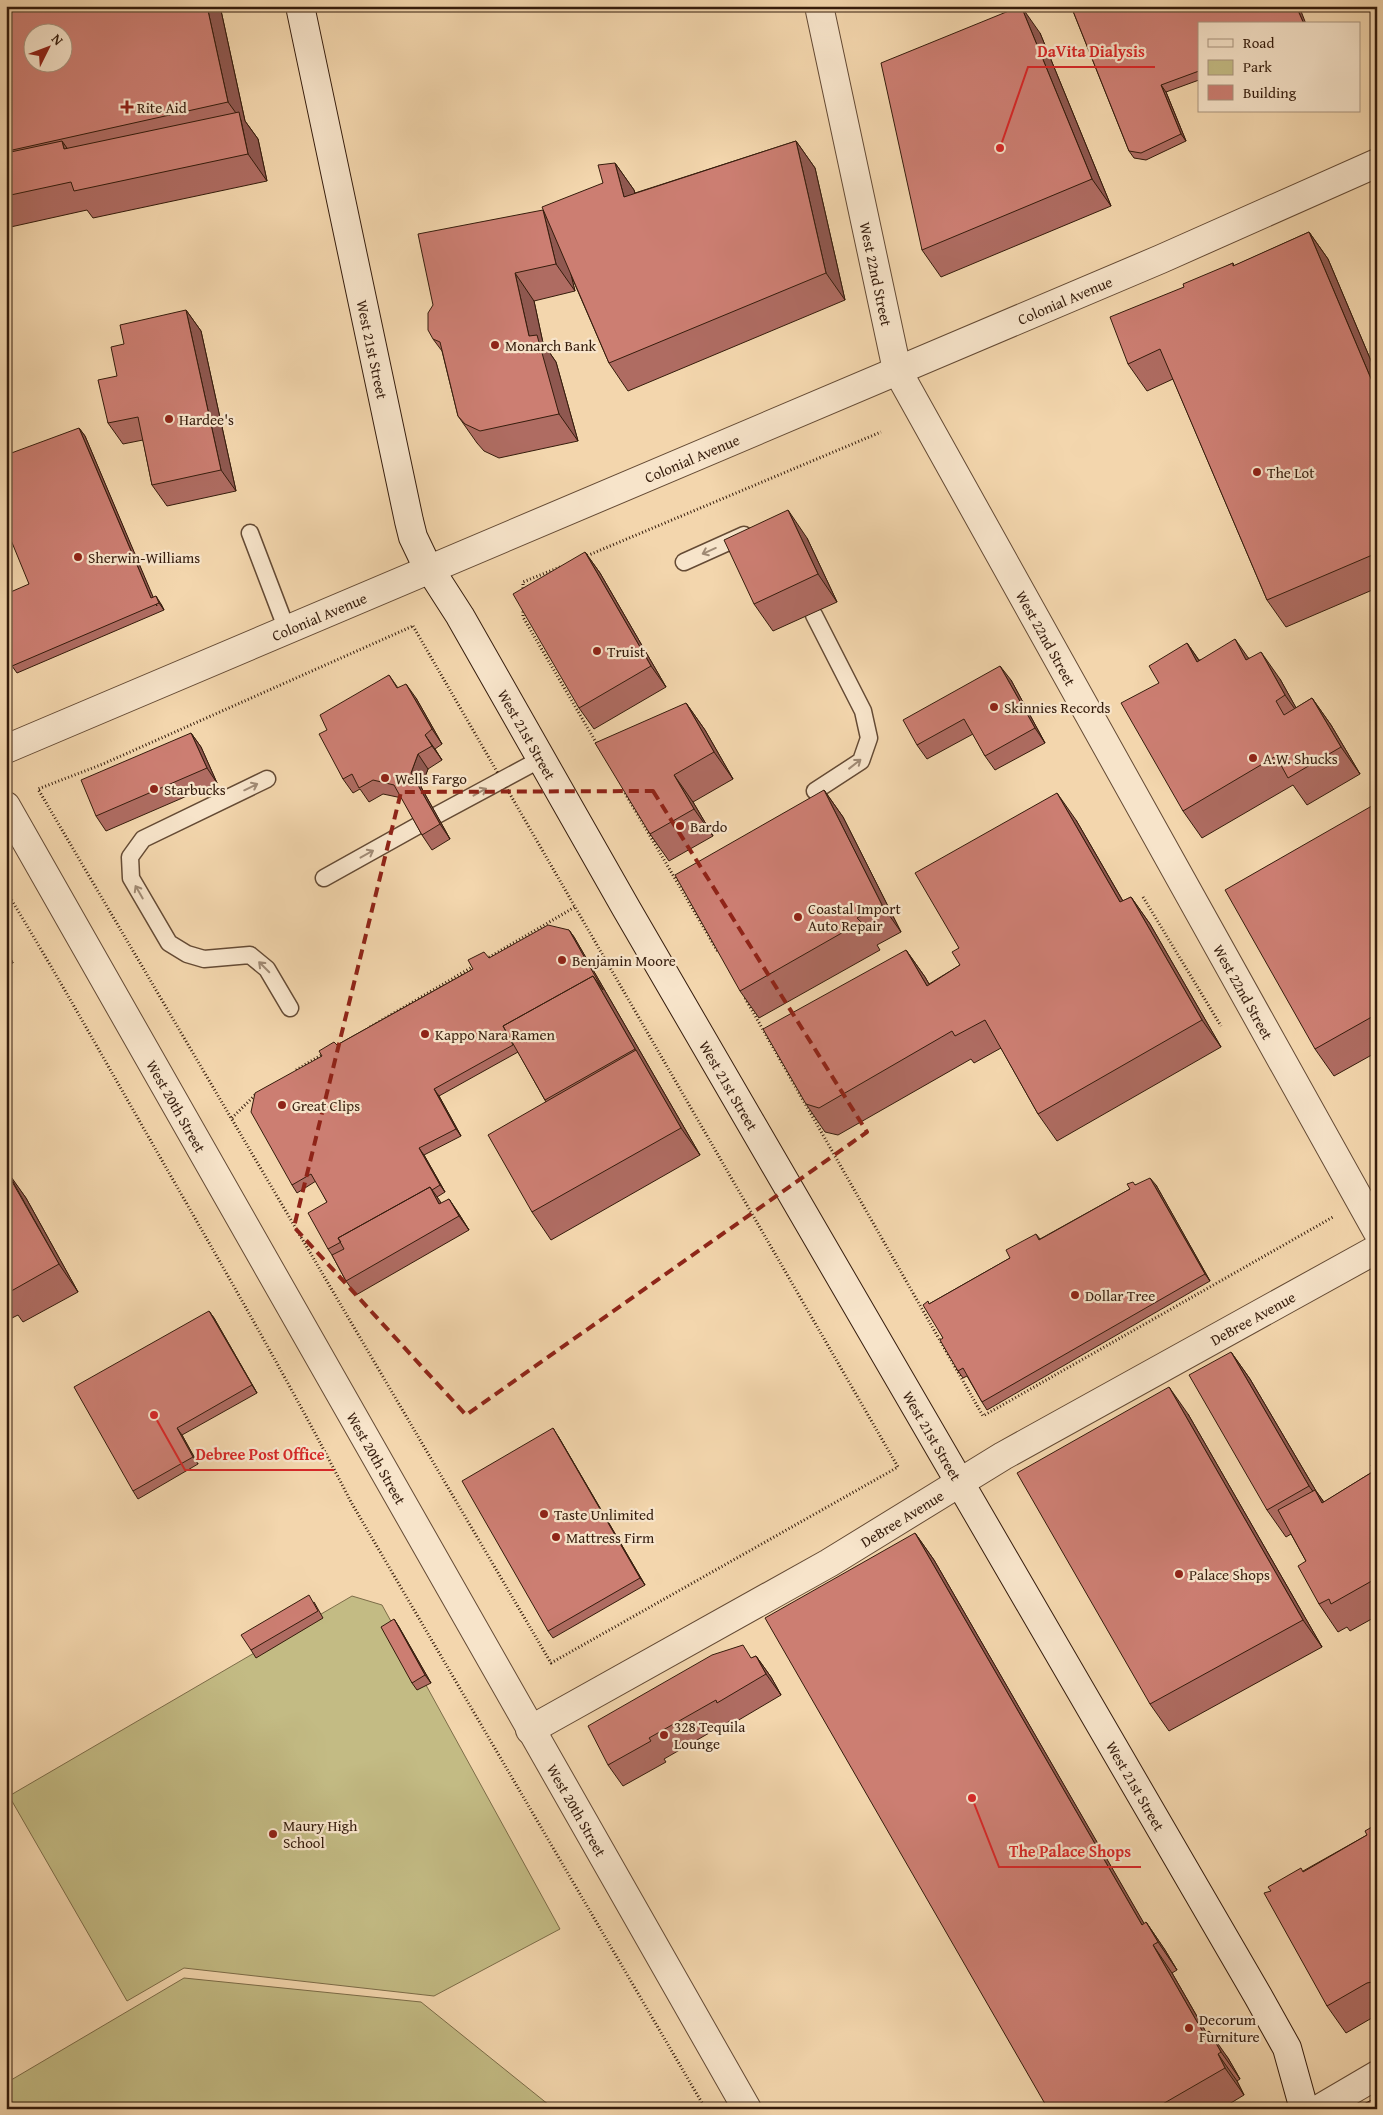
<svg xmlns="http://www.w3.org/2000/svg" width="1383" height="2115" font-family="'Gentium Book Plus',serif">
  <rect width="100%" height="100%" fill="#f3d6ad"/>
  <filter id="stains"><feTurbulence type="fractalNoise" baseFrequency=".004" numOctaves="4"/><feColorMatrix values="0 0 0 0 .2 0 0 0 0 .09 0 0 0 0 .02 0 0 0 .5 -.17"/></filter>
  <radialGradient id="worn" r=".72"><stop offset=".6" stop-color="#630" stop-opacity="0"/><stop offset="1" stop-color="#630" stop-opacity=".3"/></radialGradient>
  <path fill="#c3bb84" stroke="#7c6c48" d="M352,1596L382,1605L560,1929L434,1996L184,1968L127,2001L9,1796Z
    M184,1978L421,2002L554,2109H6V2083Z"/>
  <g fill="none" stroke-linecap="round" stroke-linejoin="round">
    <defs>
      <path id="service" d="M250,533L287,630
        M684,562L744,535
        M814,615L863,711L869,738L861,761L815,791
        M267,779L143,839L130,857L131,878L169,943L187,954L204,959L250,955L267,969L290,1008
        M437,815L541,759
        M324,878L419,825"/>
      <g id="minor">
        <path id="s1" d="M819,6L897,370L1377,1231"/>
        <path id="s2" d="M6,806L747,2109"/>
        <path id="s3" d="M530,1730L829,1563L1003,1456L1377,1249"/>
      </g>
      <g id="tertiary">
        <path id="s4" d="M6,749L1161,259L1377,163"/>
        <path d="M1319,2109L1377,2075"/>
      </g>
      <g id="secondary">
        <path id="s5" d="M300,6L409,521L413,537L424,560L460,616L626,908L1258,1996L1287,2048L1304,2109"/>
      </g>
    </defs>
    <use href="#service" stroke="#644a34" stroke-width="19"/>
    <use href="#minor" stroke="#644a34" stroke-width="30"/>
    <use href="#tertiary" stroke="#644a34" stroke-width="30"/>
    <use href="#secondary" stroke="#351c0c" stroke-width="30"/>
    <path stroke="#351c0c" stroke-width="3" stroke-dasharray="1 2.5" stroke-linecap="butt" d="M584,557L881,432
      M523,592V582L560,567
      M523,608V617L597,744
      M413,626L898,1467L551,1663L38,789L103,764Z
      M625,793L718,952
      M6,891C55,971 101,1054 148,1136C217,1257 287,1377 351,1502L705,2108
      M1143,897L1221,1026
      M486,959L575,907
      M745,998L983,1416L1333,1217
      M370,1027L474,966
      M296,1070L323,1054
      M232,1118L256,1094"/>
    <use href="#service" stroke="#f7e4ca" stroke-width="16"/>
    <use href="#minor" stroke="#f7e4ca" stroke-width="28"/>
    <use href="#tertiary" stroke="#f7e4ca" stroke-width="28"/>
    <use href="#secondary" stroke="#f7e4ca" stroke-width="28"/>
  </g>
  <path fill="#af6c62" stroke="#351c0c" d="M220,6L245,121L258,139L267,181L93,218L87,210L6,228V153L9,152L8,151Z
    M1071,6L1199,24V80L1166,92L1186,141L1146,160L1134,158L1129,151Z
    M1040,33L1111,206L941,277L922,250Z
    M796,141L815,168L845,300L628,391L609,363L570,273L575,291L534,301L543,343L556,362L578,441L499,458L484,451L477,443L458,416L442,351L433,339L603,183L615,163L634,190L635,193Z
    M1309,232L1328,259L1377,375V588L1286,627L1267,600L1173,379L1147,391L1128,364L1184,287L1233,263L1234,266Z
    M186,310L201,331L236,491L167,506L152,485L143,440L123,444L108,423L117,376Z
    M79,428L85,436L153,598L161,604L164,610L17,673L12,666L29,584Z
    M807,538L837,602L773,631L754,604Z
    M585,552L600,573L666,687L594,729L579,708Z
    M1187,643L1199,660L1249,658L1280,679L1296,708L1312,698L1331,725L1360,774L1307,805L1293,785L1202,838L1183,811L1159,683Z
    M389,675L398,688L416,698L442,744L435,749L442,760L428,769L421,787L450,839L432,850L422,835L402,798L383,794L369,802L360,789L353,793L343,779L327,730Z
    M1011,680L1045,743L995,770L985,756L973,734L927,759L917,745Z
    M686,703L705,730L733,779L693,802L713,836L669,861L650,834Z
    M191,733L201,747L217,783L106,831L96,816Z
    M824,790L843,817L901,932L877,945L880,950L759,1018L740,991Z
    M1377,803V1052L1334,1076L1315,1049Z
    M1076,820L1123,901L1131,897L1150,924L1221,1047L1057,1141L1038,1114L1001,1048L974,1063L971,1059L838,1135L825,1132L806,1104L906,950L925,977L929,984L960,965L959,948Z
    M569,930L574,937L700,1155L551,1240L532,1212L546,1102L518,1052L439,1096L461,1136L424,1155L445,1192L437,1197L441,1204L449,1199L459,1214L469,1230L356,1295L346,1281L332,1255L328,1249L327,1202L316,1181L297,1193L292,1185L322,1056L337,1045L473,969L489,958Z
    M6,947L13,963L6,966Z
    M6,1171L26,1198L78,1292L23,1322L18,1315L6,1321Z
    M1135,1185H1156L1210,1281L987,1410L982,1402L967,1376L963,1378L958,1371L943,1338L929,1304L1010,1258L1036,1234L1040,1239L1130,1189Z
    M209,1311L214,1318L257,1393L182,1435L198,1464L138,1499L133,1491Z
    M1231,1352L1250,1379L1316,1491L1324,1502L1374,1471L1377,1462V1616L1350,1631L1347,1627L1338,1632L1319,1604L1306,1561L1291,1534L1286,1537L1267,1510Z
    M1188,1414L1322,1647L1169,1731L1150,1704Z
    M558,1436L645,1585L553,1638L548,1631Z
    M915,1533L934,1560L1144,1924L1146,1922L1165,1950L1177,1970L1172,1973L1206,2032L1228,2058L1240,2079L1237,2081L1244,2095L1221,2109H1048Z
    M314,1602L323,1618L256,1658L251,1650Z
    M394,1619L399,1627L431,1683L417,1690L412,1683Z
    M756,1656L771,1677L781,1695L732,1724L730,1721L664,1759L666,1762L623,1786L608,1765L752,1658Z
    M1377,1824V2015L1346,2033L1327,2006L1303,1871L1367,1835Z"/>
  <path fill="#8f5850" stroke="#351c0c" d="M207,6H220L245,121L258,139L267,181L248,154L241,120L228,102Z
    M1021,6L1040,33L1111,206L1092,179Z
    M1296,6H1299L1306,24H1304Z
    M1161,85L1166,92L1186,141L1181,134Z
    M62,141L81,168L64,149Z
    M796,141L815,168L845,300L826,273Z
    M615,163L634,190L643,224L624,197Z
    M543,210L562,237L575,291L556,264Z
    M1309,232L1328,259L1377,375V393Z
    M515,273L534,301L543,343L556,362L578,441L559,414L529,336Z
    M186,310L201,331L236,491L221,470Z
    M79,428L85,436L157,606L151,598Z
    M788,510L807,538L837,602L818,574Z
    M585,552L600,573L666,687L651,666Z
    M156,596L161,604L164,610L159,603Z
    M1235,639L1254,666L1246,660Z
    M1187,643L1206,671L1197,662Z
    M1261,652L1280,679L1304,722L1285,695Z
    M1000,666L1011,680L1045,743L1035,728Z
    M406,684L416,698L442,744L432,729Z
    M1312,698L1331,725L1360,774L1341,747Z
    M686,703L705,730L733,779L714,752Z
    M191,733L201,747L217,783L207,768Z
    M425,735L435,749L442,760L432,746Z
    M418,754L428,769L421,787L450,839L440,824L411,773Z
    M674,775L693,802L713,836L694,809Z
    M824,790L843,817L901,932L882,905Z
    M1057,793L1076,820L1139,929L1120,902Z
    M1131,897L1150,924L1221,1047L1202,1020Z
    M569,930L574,937L700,1155L681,1128L635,1049L593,976Z
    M6,947L13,963L8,956L6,952Z
    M906,950L925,977L946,1013L927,986Z
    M434,1089L439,1096L461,1136L456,1129Z
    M419,1148L424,1155L445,1192L440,1185Z
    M7,1171L26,1198L78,1292L59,1264Z
    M1150,1178L1156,1185L1210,1281L1205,1274Z
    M430,1187L440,1201L449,1219L439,1204Z
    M449,1199L459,1214L469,1230L459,1216Z
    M209,1311L214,1318L257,1393L252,1385Z
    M1231,1352L1250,1379L1316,1491L1334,1517L1341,1530L1309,1486Z
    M1169,1387L1188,1414L1322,1647L1303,1620Z
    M177,1428L182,1435L198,1464L193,1457Z
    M553,1428L558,1436L645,1585L640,1578Z
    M915,1533L934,1560L1156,1944L1142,1925Z
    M394,1619L399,1627L431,1683L425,1675Z
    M756,1656L771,1677L781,1695L766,1674Z
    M1146,1922L1165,1950L1177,1970L1158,1942Z
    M1153,1945L1172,1973L1218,2053L1204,2034Z
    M1209,2031L1228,2058L1240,2079L1221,2052Z
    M1218,2054L1237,2081L1244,2095L1225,2068Z"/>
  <path fill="#cc7e72" stroke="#351c0c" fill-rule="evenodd" d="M6,6H207L228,102L8,151L6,144ZM32,32H62V62H32Z
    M1021,6L1092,179L922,250L881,63Z
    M1071,6H1296L1304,24H1199V71L1161,85L1181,134L1141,153L1129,151Z
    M239,112L248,154L74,191L71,182L6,196V153L62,141L64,149Z
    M796,141L826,273L609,363L542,207L603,183L598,165L615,163L624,197Z
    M543,210L556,264L515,273L529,336L537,335L559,414L480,431L465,424L458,416L440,342L433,339L428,330V313L433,305L418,234Z
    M1309,232L1377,393V553L1267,600L1160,349L1128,364L1110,317L1184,287L1183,284L1233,263V266Z
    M186,310L221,470L152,485L138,417L108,423L98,380L117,376L111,347L124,344L120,325Z
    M79,428L151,598L156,596L159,603L12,666L6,653V594L29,584L6,528V455Z
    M788,510L818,574L754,604L724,540Z
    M585,552L651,666L579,708L513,594Z
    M1235,639L1246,660L1261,652L1285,695L1276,701L1284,715L1312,698L1341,747L1288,778L1276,756L1183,811L1121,703L1159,683L1149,666L1187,643L1197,662Z
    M1000,666L1035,728L985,756L964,719L917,745L903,720Z
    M389,675L397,688L406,684L432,729L425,735L432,746L418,754L411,773L440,824L422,835L394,785L373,780L359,788L352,774L343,779L319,734L327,730L320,715Z
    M686,703L714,752L674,775L694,809L650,834L595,743Z
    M191,733L207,768L96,816L81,780Z
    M824,790L882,905L857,918L861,922L740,991L675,875Z
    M1057,793L1120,902L1131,897L1202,1020L1038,1114L985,1020L955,1036L952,1031L819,1108L806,1104L763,1029L906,950L927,986L960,965L952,952L959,948L915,873Z
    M1377,803V1014L1315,1049L1225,890Z
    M548,925L569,930L603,990L593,976L503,1026L513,1045L434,1089L456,1129L419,1148L440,1185L432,1190L430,1187L338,1238L341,1242L328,1249L308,1213L327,1202L311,1174L292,1185L251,1112L255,1093L322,1056L319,1051L334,1042L337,1045L473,969L468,960L484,952L489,958Z
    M593,976L635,1049L545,1100L503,1026Z
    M636,1050L681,1128L532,1212L488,1135Z
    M6,1171L59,1264L6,1294Z
    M1150,1178L1205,1274L982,1402L963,1368L958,1371L940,1340L943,1338L923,1305L928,1301L929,1304L1010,1258L1006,1250L1036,1234L1039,1240L1130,1189L1127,1184L1133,1182L1135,1185Z
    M430,1187L439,1204L449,1199L459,1216L346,1281L332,1255L344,1249L338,1238Z
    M209,1311L252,1385L177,1428L193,1457L133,1491L74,1387Z
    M1231,1352L1309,1486L1267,1510L1189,1375Z
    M1169,1387L1303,1620L1150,1704L1017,1473Z
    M553,1428L640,1578L548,1631L462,1481Z
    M1377,1462V1578L1331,1604L1329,1599L1319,1604L1298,1566L1306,1561L1278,1510L1315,1490L1322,1503L1374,1471L1371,1465Z
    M915,1533L1142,1925L1146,1922L1158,1942L1153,1945L1204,2034L1209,2031L1221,2052L1218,2054L1225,2068L1154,2109H1048L765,1618Z
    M309,1595L318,1611L251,1650L241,1635Z
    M394,1619L425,1675L412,1683L381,1627Z
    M743,1645L751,1658L756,1656L766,1674L717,1703L716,1700L649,1738L651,1741L608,1765L588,1726L712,1655Z
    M1377,1824V1981L1367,1983L1327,2006L1264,1893L1271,1891L1268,1887L1301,1868L1303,1872L1367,1835L1365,1831Z
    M1377,2097V2109H1363L1364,2104Z"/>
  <defs><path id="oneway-shaft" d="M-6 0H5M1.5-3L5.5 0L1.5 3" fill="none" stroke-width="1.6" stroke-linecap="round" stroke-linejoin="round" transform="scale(1.25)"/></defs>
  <g stroke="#a08a74">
    <use href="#oneway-shaft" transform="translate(709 551) rotate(156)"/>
    <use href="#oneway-shaft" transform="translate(855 764) rotate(-38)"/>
    <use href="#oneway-shaft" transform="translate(251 787) rotate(-26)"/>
    <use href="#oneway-shaft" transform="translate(480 792) rotate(-29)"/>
    <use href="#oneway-shaft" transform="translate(367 854) rotate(-29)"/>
    <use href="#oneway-shaft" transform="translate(139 892) rotate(-120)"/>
    <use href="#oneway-shaft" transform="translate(264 967) rotate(-135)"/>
  </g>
  <path fill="none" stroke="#8f2418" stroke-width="4" stroke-dasharray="10 6" stroke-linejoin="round" d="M653,791L867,1132L466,1415L294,1227L401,792Z"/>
  <g fill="#8f2418" stroke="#f7e4ca" stroke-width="2">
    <path d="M124.5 99.5h5v5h5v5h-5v5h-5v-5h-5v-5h5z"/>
    <circle cx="495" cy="345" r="5"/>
    <circle cx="169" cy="419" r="5"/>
    <circle cx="1257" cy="472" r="5"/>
    <circle cx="78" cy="557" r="5"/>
    <circle cx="597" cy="651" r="5"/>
    <circle cx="994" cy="707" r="5"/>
    <circle cx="1253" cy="758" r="5"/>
    <circle cx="385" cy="778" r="5"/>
    <circle cx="154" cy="789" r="5"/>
    <circle cx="680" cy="826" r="5"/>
    <circle cx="798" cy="917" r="5"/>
    <circle cx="562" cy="960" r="5"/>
    <circle cx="425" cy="1034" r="5"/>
    <circle cx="282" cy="1105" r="5"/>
    <circle cx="1075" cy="1295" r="5"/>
    <circle cx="544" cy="1514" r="5"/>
    <circle cx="556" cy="1537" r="5"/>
    <circle cx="1179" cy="1574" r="5"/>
    <circle cx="664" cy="1735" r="5"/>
    <circle cx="273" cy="1834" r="5"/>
    <circle cx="1189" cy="2028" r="5"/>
  </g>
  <g text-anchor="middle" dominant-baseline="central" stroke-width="4.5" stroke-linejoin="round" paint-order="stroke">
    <g font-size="15" fill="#351c0c" stroke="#f7e4ca" text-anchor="start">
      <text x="137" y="107">Rite Aid</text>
      <text x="505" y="345">Monarch Bank</text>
      <text x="179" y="419">Hardee's</text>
      <text x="1267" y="472">The Lot</text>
      <text x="88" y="557">Sherwin-Williams</text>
      <text x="607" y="651">Truist</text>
      <text x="1004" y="707">Skinnies Records</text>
      <text x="1263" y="758">A.W. Shucks</text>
      <text x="395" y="778">Wells Fargo</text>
      <text x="164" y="789">Starbucks</text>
      <text x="690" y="826">Bardo</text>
      <text x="808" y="908">Coastal Import<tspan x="808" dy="17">Auto Repair</tspan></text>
      <text x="572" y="960">Benjamin Moore</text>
      <text x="435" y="1034">Kappo Nara Ramen</text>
      <text x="292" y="1105">Great Clips</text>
      <text x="1085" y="1295">Dollar Tree</text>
      <text x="554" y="1514">Taste Unlimited</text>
      <text x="566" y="1537">Mattress Firm</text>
      <text x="1189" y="1574">Palace Shops</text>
      <text x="674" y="1726">328 Tequila<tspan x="674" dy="17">Lounge</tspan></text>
      <text x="283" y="1825">Maury High<tspan x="283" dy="17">School</tspan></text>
      <text x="1199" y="2019">Decorum<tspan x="1199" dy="17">Furniture</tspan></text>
    </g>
    <g font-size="15" fill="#351c0c" stroke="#f7e4ca">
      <text stroke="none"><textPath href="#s1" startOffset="274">West 22nd Street</textPath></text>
      <text stroke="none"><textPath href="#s4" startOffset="1150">Colonial Avenue</textPath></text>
      <text stroke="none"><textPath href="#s5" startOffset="351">West 21st Street</textPath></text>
      <text stroke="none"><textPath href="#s4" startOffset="745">Colonial Avenue</textPath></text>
      <text stroke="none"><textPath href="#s4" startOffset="340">Colonial Avenue</textPath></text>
      <text stroke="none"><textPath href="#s1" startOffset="679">West 22nd Street</textPath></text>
      <text stroke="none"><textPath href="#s5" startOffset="771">West 21st Street</textPath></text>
      <text stroke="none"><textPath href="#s1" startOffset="1084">West 22nd Street</textPath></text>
      <text stroke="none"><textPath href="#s5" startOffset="1176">West 21st Street</textPath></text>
      <text stroke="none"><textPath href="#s2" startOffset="345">West 20th Street</textPath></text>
      <text stroke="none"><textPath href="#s3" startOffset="832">DeBree Avenue</textPath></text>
      <text stroke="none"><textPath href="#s5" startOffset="1581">West 21st Street</textPath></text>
      <text stroke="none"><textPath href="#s2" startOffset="750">West 20th Street</textPath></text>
      <text stroke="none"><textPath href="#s3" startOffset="428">DeBree Avenue</textPath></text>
      <text stroke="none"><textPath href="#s5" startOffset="1986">West 21st Street</textPath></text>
      <text stroke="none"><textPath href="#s2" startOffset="1155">West 20th Street</textPath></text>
    </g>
  </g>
  <path fill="none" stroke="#d62828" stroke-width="2" d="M1000 148L1028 67H1155M154 1415L185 1470H334M972 1798L999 1867H1141"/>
  <g fill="#d62828" stroke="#f7e4ca" stroke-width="2">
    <circle cx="1000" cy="148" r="5"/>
    <circle cx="154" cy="1415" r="5"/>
    <circle cx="972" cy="1798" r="5"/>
  </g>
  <g font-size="16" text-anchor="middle" font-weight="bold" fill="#d62828" stroke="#f7e4ca" stroke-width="4.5" stroke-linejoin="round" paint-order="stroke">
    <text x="1091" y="57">DaVita Dialysis</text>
    <text x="260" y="1460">Debree Post Office</text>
    <text x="1070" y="1857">The Palace Shops</text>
  </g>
  <rect width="1383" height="2115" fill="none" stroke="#f3d6ad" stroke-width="25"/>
  <rect x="8" y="8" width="1368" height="2100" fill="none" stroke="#351c0c" stroke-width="2.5"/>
  <rect x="12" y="12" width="1358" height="2090" fill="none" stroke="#351c0c"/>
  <rect x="1198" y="22" width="162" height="90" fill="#f7e4ca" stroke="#a9947e"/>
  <rect x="1208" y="39" width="25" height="8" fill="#f7e4ca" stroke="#a9947e"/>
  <text x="1243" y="48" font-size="15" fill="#351c0c">Road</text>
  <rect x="1208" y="60" width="25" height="15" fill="#c3bb84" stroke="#a9947e"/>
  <text x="1243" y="72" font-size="15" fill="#351c0c">Park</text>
  <rect x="1208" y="85" width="25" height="15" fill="#cc7e72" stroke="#a9947e"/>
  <text x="1243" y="98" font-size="15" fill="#351c0c">Building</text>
  <g transform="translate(48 48) rotate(48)"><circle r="24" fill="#f7e4ca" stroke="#a9947e"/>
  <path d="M0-4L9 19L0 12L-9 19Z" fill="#8f2418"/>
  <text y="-8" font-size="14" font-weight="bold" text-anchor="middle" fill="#351c0c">N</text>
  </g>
  <rect width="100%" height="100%" filter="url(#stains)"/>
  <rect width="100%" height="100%" fill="url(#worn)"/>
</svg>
